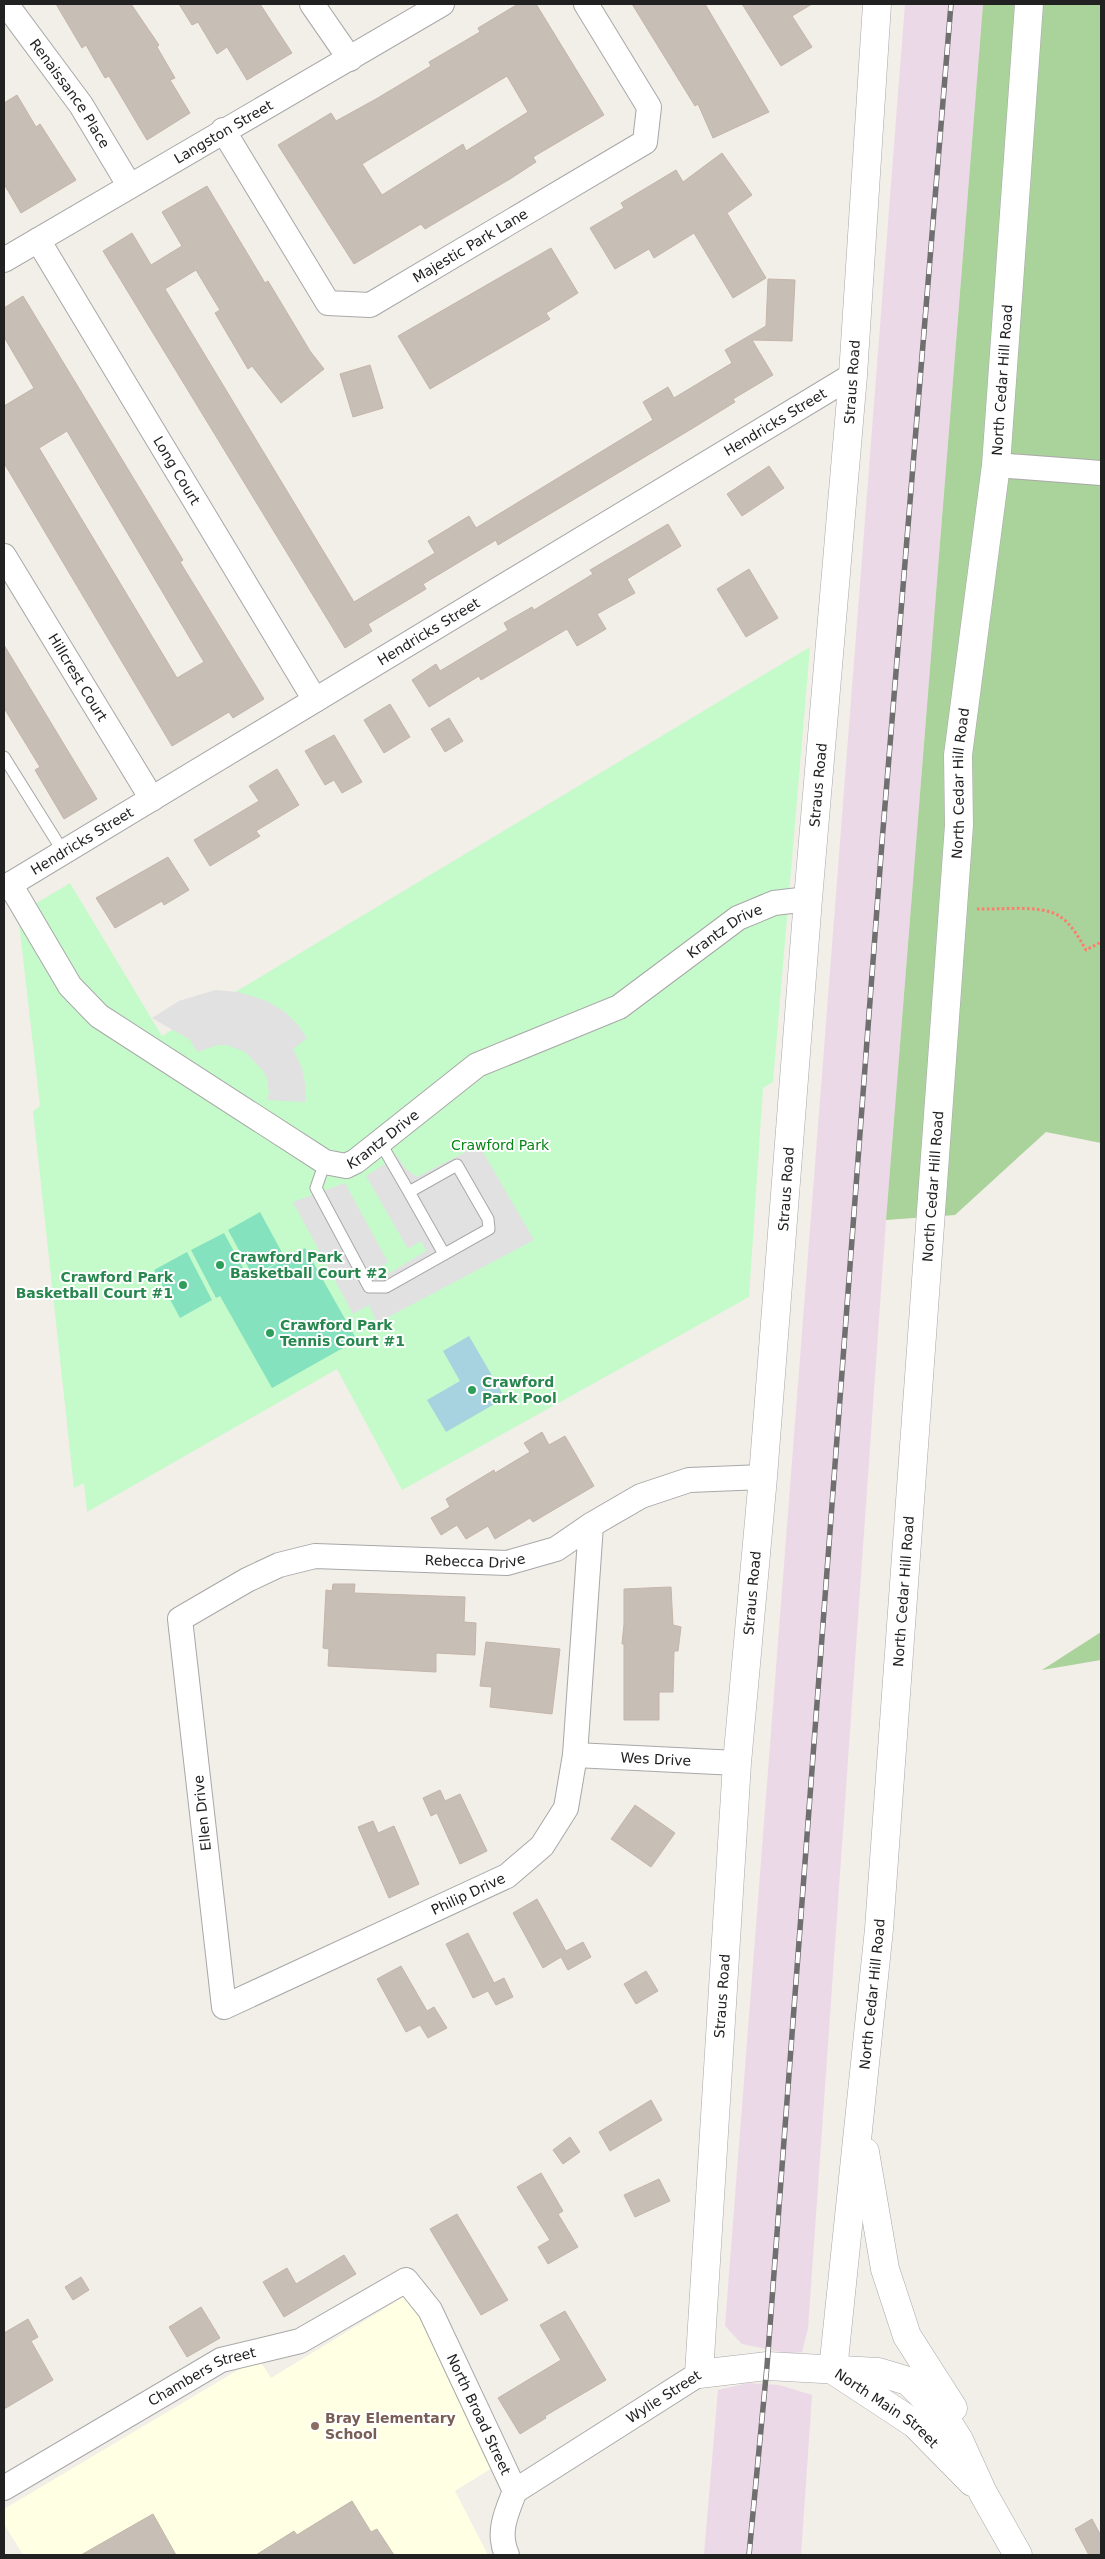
<svg xmlns="http://www.w3.org/2000/svg" width="1105" height="2559" font-family="'DejaVu Sans',sans-serif">
  <rect width="100%" height="100%" fill="#f2eee8"/>
  <path fill="#ebd9e7" d="M905,4H983L886,1220L808,2328L802,2352L790,2354L742,2344L725,2326Z
    M748,2383L779,2385L812,2395L801,2555H704L718,2390Z"/>
  <path fill="#feffe3" d="M410,2293L500,2463L455,2491L488,2555H23L4,2524V2509L258,2358L271,2378Z"/>
  <path fill="#aad29b" d="M983,4H1101V1143L1046,1132L955,1215L886,1220Z
    M1101,1632V1660L1042,1670Z"/>
  <path fill="#c5fbca" d="M810,647L773,1082L763,1088L749,1297L402,1490L337,1369L87,1512L84,1483L74,1488L33,1111L40,1106L18,914L70,883L162,1036Z"/>
  <path fill="#84e2bf" d="M260,1212L285,1258L253,1276L228,1230Z
    M224,1233L249,1279L305,1248L357,1340L272,1388L220,1296L216,1298L191,1250Z
    M187,1252L212,1300L180,1318L154,1270Z"/>
  <path fill="#e1e1e1" d="M215,990L238,992L267,1001L285,1012L298,1025L307,1038L293,1049L302,1068L306,1088L305,1102L267,1100L269,1092L267,1079L263,1071L245,1052L227,1045H218L197,1052L190,1040L152,1018L179,1001Z
    M479,1145L534,1240L377,1323L369,1305L353,1314L293,1202L345,1183L388,1262L375,1270L380,1279L426,1251L421,1241L408,1249L366,1176L397,1156L406,1169L417,1177Z"/>
  <path fill="#a7d2e0" d="M469,1336L505,1398L446,1432L427,1400L460,1381L443,1351Z"/>
  <path fill="#c7beb6" stroke="#c4b5a9" fill-rule="evenodd" d="M56,4H131L159,45L157,47L175,78L170,80L190,113L147,140L109,76L105,78L86,45L82,48Z
    M179,4H260L292,53L247,80L227,47L217,54L198,22L192,25Z
    M518,4H536L604,115L533,157L536,162L510,179L425,229L421,224L354,264L278,145L331,113L336,121L376,99L431,66L429,62L480,32L478,28ZM507,76L528,112L466,151L463,144L382,195L362,164Z
    M632,4H705L769,112L713,138L698,104L695,106Z
    M742,4H812L792,16L812,47L781,66Z
    M17,95L36,127L40,124L76,180L21,213L4,184V103Z
    M722,153L752,195L727,213L766,278L733,298L694,233L654,258L649,249L615,269L590,228L624,208L621,203L676,170L683,182Z
    M207,186L265,283L268,281L310,351L324,369L281,403L252,366L248,369L215,313L220,310L196,270L165,289L354,602L435,553L428,541L469,516L476,528L653,420L643,402L668,387L674,398L732,363L725,350L766,326L768,279L795,280L792,341L752,340L773,375L733,399L735,402L693,428L498,545L496,540L423,584L426,589L368,624L372,631L345,648L103,251L132,233L151,265L182,246L162,212Z
    M551,248L578,293L546,313L550,319L430,389L398,336Z
    M23,296L183,560L180,562L264,699L233,718L229,712L172,746L4,463V406L34,388L4,337V308ZM67,431L204,662L177,678L39,448Z
    M370,365L383,408L353,417L340,374Z
    M769,466L784,488L742,516L727,494Z
    M668,524L681,546L627,579L635,593L597,614L606,629L577,646L567,629L481,680L479,676L429,707L412,680L436,664L440,671L508,630L504,623L532,607L534,610L593,574L590,570Z
    M749,569L778,618L746,637L717,589Z
    M4,645L97,799L64,819L35,770L40,767L4,708Z
    M390,704L410,737L384,753L364,720Z
    M449,718L463,741L445,752L431,729Z
    M334,735L362,782L342,793L334,780L325,785L305,751Z
    M277,769L299,805L256,831L260,836L210,866L194,840L259,801L249,786Z
    M168,857L189,890L164,905L162,901L115,928L96,898Z
    M542,1432L549,1445L565,1436L594,1486L533,1522L530,1518L495,1539L488,1526L466,1539L457,1525L441,1535L431,1518L450,1507L446,1499L494,1470L495,1473L530,1452L524,1443Z
    M333,1584H355L354,1593L465,1597L464,1622L476,1623L475,1655L436,1653V1672L328,1666L329,1649L323,1648L326,1590L332,1591Z
    M671,1587L673,1625L681,1627L678,1651H674L673,1692H659V1720H624V1644H622L624,1624V1589Z
    M486,1642L560,1649L552,1714L490,1707L492,1687L480,1686Z
    M440,1790L445,1801L460,1794L487,1851L460,1864L437,1813L431,1816L423,1798Z
    M635,1805L675,1833L651,1867L611,1839Z
    M373,1821L378,1833L394,1826L419,1884L389,1898L358,1827Z
    M537,1899L566,1951L583,1942L591,1957L568,1970L561,1957L543,1968L513,1913Z
    M468,1933L494,1983L504,1978L513,1997L496,2005L488,1991L473,1998L446,1944Z
    M401,1966L427,2011L434,2007L447,2028L428,2038L420,2025L406,2032L377,1979Z
    M646,1971L658,1991L636,2004L624,1984Z
    M651,2100L662,2120L610,2151L599,2132Z
    M570,2137L580,2152L563,2164L553,2150Z
    M541,2173L563,2211L558,2214L578,2247L548,2264L538,2247L550,2240L517,2187Z
    M659,2179L670,2201L635,2217L624,2195Z
    M457,2214L508,2300L481,2315L430,2229Z
    M344,2255L356,2274L284,2317L263,2282L287,2268L296,2284Z
    M81,2277L89,2290L73,2300L65,2287Z
    M201,2307L220,2338L187,2357L169,2327Z
    M565,2311L606,2380L545,2416L546,2418L520,2434L498,2398L561,2360L540,2325Z
    M28,2319L38,2337L31,2341L53,2380L4,2409V2333Z
    M352,2501L371,2532L377,2529L394,2555H256L294,2531L297,2535Z
    M153,2514L176,2555H81Z
    M1092,2519L1101,2536V2555H1089L1075,2529Z"/>
  <g fill="none" stroke-linecap="round" stroke-linejoin="round">
    <defs>
      <path id="service" d="M4,757L64,853
        M325,1162L316,1188L369,1287H386L489,1229L488,1219L457,1165L409,1192L380,1142
        M409,1192L444,1254"/>
      <g id="minor">
        <path id="s1" d="M6,4L81,105L129,185"/>
        <path d="M312,4L350,59"/>
        <path id="s2" d="M223,130L328,303L370,305L645,142L649,107L586,4"/>
        <path id="s3" d="M38,240L315,700"/>
        <path id="s4" d="M4,260L442,4"/>
        <path d="M996,465L1101,473"/>
        <path id="s5" d="M4,556L152,799"/>
        <path id="s6" d="M10,884L70,986L99,1016L325,1162L346,1166L356,1161L477,1065L619,1007L738,918L774,903L808,899"/>
        <path id="s7" d="M4,888L853,375"/>
        <path id="s8" d="M591,1525L575,1755L566,1808L542,1846L507,1876L224,2007L180,1619L247,1580L279,1565L315,1556L507,1563L556,1549L591,1525L641,1496L689,1480L763,1477"/>
        <path id="s9" d="M575,1755L737,1763"/>
        <path id="s10" d="M4,2488L221,2360L300,2341L406,2280L430,2310L515,2491C506,2513 497,2533 507,2555"/>
        <path id="s11" d="M515,2491L699,2374"/>
      </g>
      <g id="tertiary">
        <path d="M877,4L853,375L808,899L763,1477L737,1763L699,2374L767,2366L878,2372L908,2381L945,2418L959,2440L983,2493L1018,2555"/>
        <path d="M865,2152L885,2269L907,2336L953,2408"/>
        <path id="s12" d="M833,2370L879,1929L959,825L958,755L996,465L1029,4"/>
        <path id="s13" d="M833,2370L915,2424L972,2482"/>
      </g>
    </defs>
    <use href="#service" stroke="#a8a8a8" stroke-width="13"/>
    <use href="#minor" stroke="#a8a8a8" stroke-width="26"/>
    <use href="#tertiary" stroke="#a8a8a8" stroke-width="29"/>
    <path stroke="#fd7e6d" stroke-width="3" stroke-dasharray="2.5 2.5" stroke-linecap="butt" d="M977,909C999,910 1041,904 1059,916C1071,923 1079,938 1086,950L1101,942"/>
    <use href="#service" stroke="#fff" stroke-width="11"/>
    <use href="#minor" stroke="#fff" stroke-width="24"/>
    <use href="#tertiary" stroke="#fff" stroke-width="28"/>
    <defs>
      <path id="rail" d="M749,2555L767,2366L882,842L951,4"/>
    </defs>
    <use href="#rail" stroke="#6f6f6f" stroke-width="5.5"/>
    <use href="#rail" stroke="#fff" stroke-width="4" stroke-dasharray="11" stroke-linecap="butt"/>
  </g>
  <g fill="#2e9e5b" stroke="#fff" stroke-width="2">
    <circle cx="220" cy="1265" r="5"/>
    <circle cx="183" cy="1285" r="5"/>
    <circle cx="270" cy="1333" r="5"/>
    <circle cx="472" cy="1390" r="5"/>
  </g>
  <circle fill="#8d6e63" stroke="#fff" stroke-width="2" cx="315" cy="2426" r="5"/>
  <g text-anchor="middle" dominant-baseline="central" stroke-width="4" stroke-linejoin="round" paint-order="stroke">
    <g font-size="14" fill="#212121" stroke="#fff">
      <text stroke="none"><textPath href="#s1" startOffset="110">Renaissance Place</textPath></text>
      <text stroke="none"><textPath href="#s4" startOffset="254">Langston Street</textPath></text>
      <text stroke="none"><textPath href="#s2" startOffset="361">Majestic Park Lane</textPath></text>
      <text stroke="none"><textPath href="#s12" startOffset="1998">North Cedar Hill Road</textPath></text>
      <text transform="translate(852 382) rotate(-86)">Straus Road</text>
      <text stroke="none"><textPath href="#s7" startOffset="901">Hendricks Street</textPath></text>
      <text stroke="none"><textPath href="#s3" startOffset="269">Long Court</textPath></text>
      <text stroke="none"><textPath href="#s7" startOffset="496">Hendricks Street</textPath></text>
      <text stroke="none"><textPath href="#s5" startOffset="142">Hillcrest Court</textPath></text>
      <text stroke="none"><textPath href="#s12" startOffset="1592">North Cedar Hill Road</textPath></text>
      <text transform="translate(818 785) rotate(-85)">Straus Road</text>
      <text stroke="none"><textPath href="#s7" startOffset="91">Hendricks Street</textPath></text>
      <text stroke="none"><textPath href="#s6" startOffset="900">Krantz Drive</textPath></text>
      <text stroke="none"><textPath href="#s6" startOffset="496">Krantz Drive</textPath></text>
      <text stroke="none"><textPath href="#s12" startOffset="1188">North Cedar Hill Road</textPath></text>
      <text transform="translate(786 1189) rotate(-86)">Straus Road</text>
      <text stroke="none"><textPath href="#s8" startOffset="1388">Rebecca Drive</textPath></text>
      <text stroke="none"><textPath href="#s12" startOffset="782">North Cedar Hill Road</textPath></text>
      <text transform="translate(752 1593) rotate(-85)">Straus Road</text>
      <text stroke="none"><textPath href="#s9" startOffset="81">Wes Drive</textPath></text>
      <text transform="translate(202 1813) rotate(-96)">Ellen Drive</text>
      <text transform="translate(468 1894) rotate(-25)">Philip Drive</text>
      <text stroke="none"><textPath href="#s12" startOffset="378">North Cedar Hill Road</textPath></text>
      <text transform="translate(722 1996) rotate(-86)">Straus Road</text>
      <text stroke="none"><textPath href="#s10" startOffset="228">Chambers Street</textPath></text>
      <text stroke="none"><textPath href="#s11" startOffset="176">Wylie Street</textPath></text>
      <text stroke="none"><textPath href="#s13" startOffset="66">North Main Street</textPath></text>
      <text stroke="none"><textPath href="#s10" startOffset="609">North Broad Street</textPath></text>
    </g>
    <g font-size="14" fill="#098516" stroke="#fff">
      <text x="500" y="1145">Crawford Park</text>
    </g>
    <g font-size="14" font-weight="bold" fill="#27864d" stroke="#fff" text-anchor="start">
      <text x="230" y="1257">Crawford Park<tspan x="230" dy="16">Basketball Court #2</tspan></text>
      <text x="173" y="1277" text-anchor="end">Crawford Park<tspan x="173" dy="16">Basketball Court #1</tspan></text>
      <text x="280" y="1325">Crawford Park<tspan x="280" dy="16">Tennis Court #1</tspan></text>
      <text x="482" y="1382">Crawford<tspan x="482" dy="16">Park Pool</tspan></text>
    </g>
    <g font-size="14" font-weight="bold" fill="#785e54" stroke="#fff" text-anchor="start">
      <text x="325" y="2418">Bray Elementary<tspan x="325" dy="16">School</tspan></text>
    </g>
  </g>
  <rect width="1105" height="2559" fill="none" stroke="#212121" stroke-width="10"/>
</svg>
